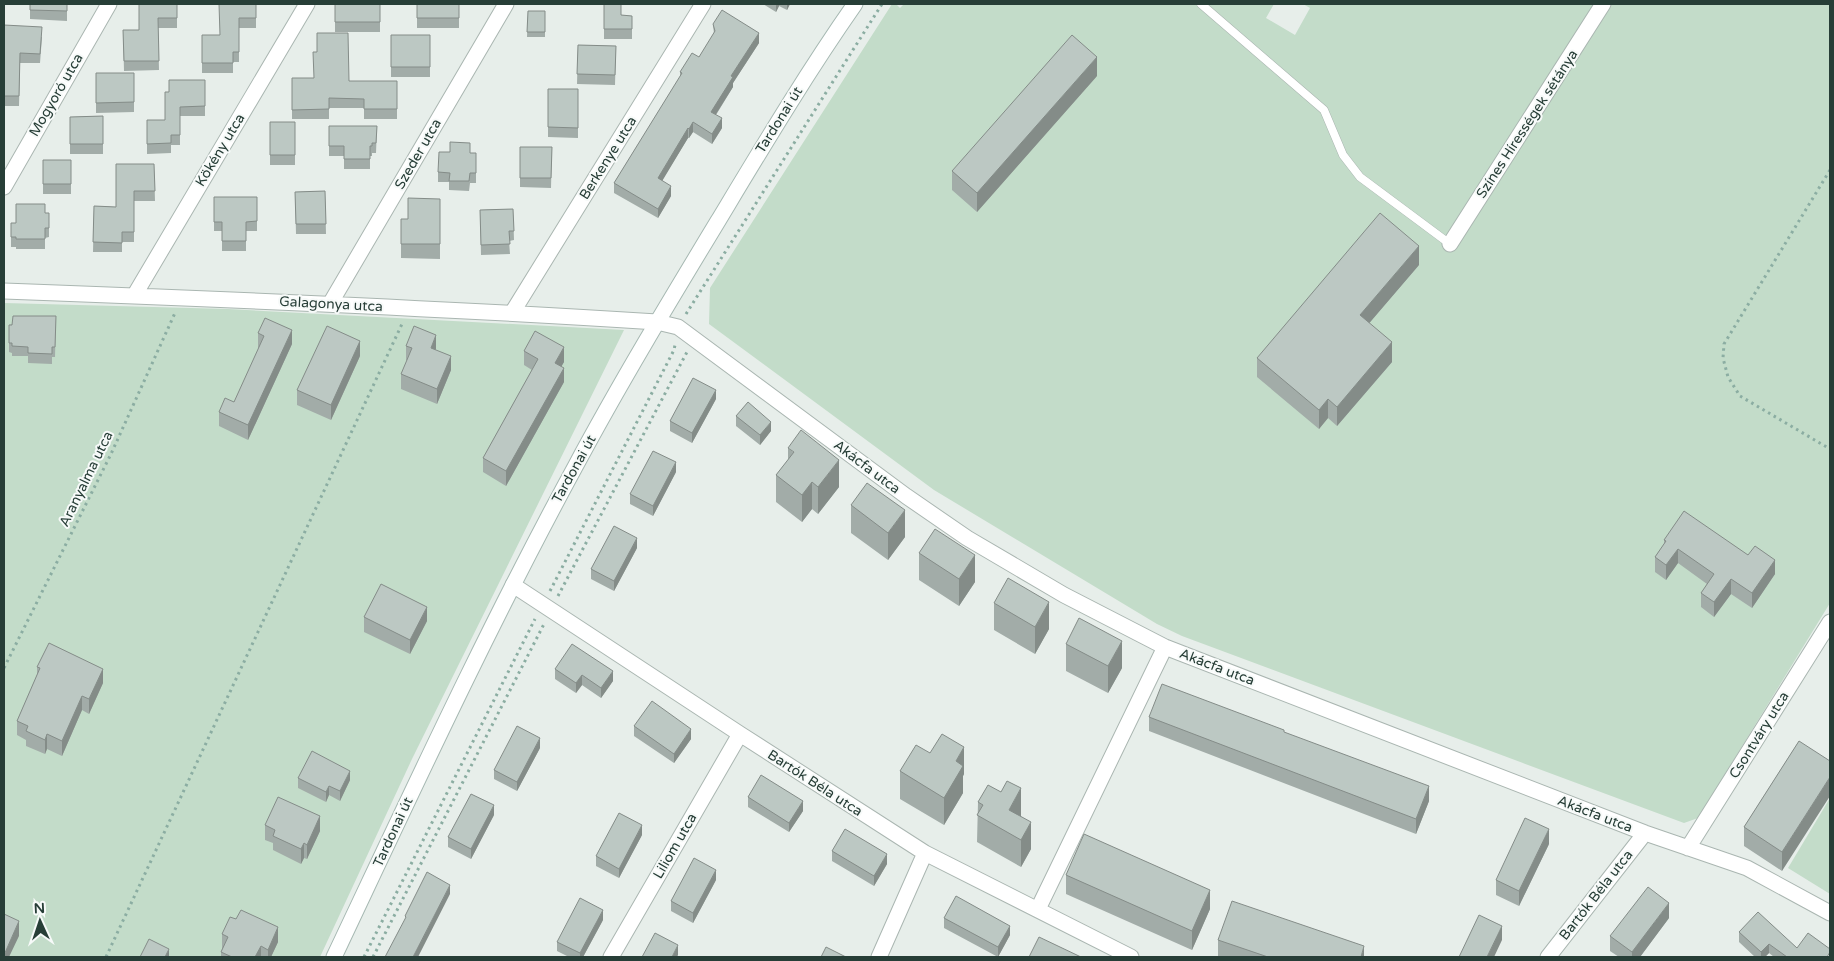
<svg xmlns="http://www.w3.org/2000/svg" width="1834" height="961" font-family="'Varela Round',sans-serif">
  <rect width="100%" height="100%" fill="#e7eeea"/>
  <path fill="#c3dcc9" d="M892,4H896L900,8L904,4H1274L1266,18L1295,35L1310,8L1303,4H1830V603L1698,818L1684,823L1182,636L1157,624L934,490L709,324L710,288Z
    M4,303L228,309L624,330L412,759L320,957H4Z
    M1830,798V894L1788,868Z"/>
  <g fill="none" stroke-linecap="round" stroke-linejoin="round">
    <defs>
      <path id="lane" d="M1201,4L1324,110L1343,155L1360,177L1450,244"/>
      <path id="street" d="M4,187L109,4
        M1450,244L1603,4
        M4,291C222,299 439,308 657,322L678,327L906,496L967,538L1064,595L1165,647L1645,833L1747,868L1830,913
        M134,296L307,4
        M330,304L506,4
        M512,313L703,4
        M513,585L740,734L925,853L1131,957
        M1688,848L1830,622
        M1038,909L1165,647
        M611,957L740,734
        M879,957L925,853
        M1548,957L1645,833"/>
      <path id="secondary" d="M334,957C412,792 488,627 575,467C620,383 669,302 718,221C762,148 806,74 855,4"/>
    </defs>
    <use href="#lane" stroke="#aab6b1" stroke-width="9"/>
    <use href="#street" stroke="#aab6b1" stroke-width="17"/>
    <use href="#secondary" stroke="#a6b8b2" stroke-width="17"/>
    <path stroke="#8bada2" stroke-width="3" stroke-dasharray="2.5 4" stroke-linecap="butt" d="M1830,170L1724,344L1723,358L1728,377L1740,396L1830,449
      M686,314L882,4
      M550,591L674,350L675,345
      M558,596L687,352
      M4,668L111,454L175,313
      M106,957L402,324
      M364,957L535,619
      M373,957L544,624"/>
    <use href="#lane" stroke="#fff" stroke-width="8"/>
    <use href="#street" stroke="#fff" stroke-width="15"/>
    <use href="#secondary" stroke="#fff" stroke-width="15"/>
  </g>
  <path fill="#a2aca8" d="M30,4H67V21L30,19Z
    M177,4V28H158L159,70L124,71L123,30H139Z
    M256,4V28H239V62H233V73H202V35H220Z
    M335,4H380V32H335Z
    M417,4H459V28H417Z
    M604,4L621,15L632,16V39H604Z
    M763,4H790L787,10L779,6L776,12Z
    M528,11H545V37H527Z
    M713,24L759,43L733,83V87L716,115L722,128L712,144L693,132L689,138H688L662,180L671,196L658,218L614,193V183L680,77V72L699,57L714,34Z
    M391,35H430V77H391Z
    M4,36L42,37L40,63H20L19,106H4Z
    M578,45L616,46L615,85L577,84Z
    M96,73H134V112L96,113Z
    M1097,76L977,212L952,190V171Z
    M292,78L349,81H397V119H364V108H329V119H292Z
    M205,80V116H180V145H171V153L147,154V120H165L169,92Z
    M548,89H578V138L548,137Z
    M103,116V154H70V117Z
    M270,122H295V165H270Z
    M329,126H377L376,153H372V156H370V169H344V156H329Z
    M520,147H552L551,188L520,187Z
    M470,153H476V183H470L469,191L449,190V182H438V172Z
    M43,160H71V194H43Z
    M154,164L155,201H134V242H122V252H93L94,206L116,207Z
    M325,191L326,234H296L295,192Z
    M214,197H257V231H246V251H222V231H214Z
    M440,199V259L401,258V219H408Z
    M513,209L514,240L509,241L510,254L481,255L480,210Z
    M45,213H49V237L45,238V249H16V247H11V237L16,223Z
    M1419,265L1369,323L1392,362L1337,426L1328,418L1319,429L1257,377V358Z
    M56,316L55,357H52V364L28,363V356H12V353L9,352V325Z
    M258,333L292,344L248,440L219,426V412L234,402L259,348H258Z
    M406,346L436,350L451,370L437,404L401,389V374L407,361L406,360Z
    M524,351L564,362L561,366L564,382L506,486L483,472V458L532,370L524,365Z
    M360,356L331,420L297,405V390Z
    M716,399L692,443L670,431V421Z
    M736,416L771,431L760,445L736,426Z
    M788,448L839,487L818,514L812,509L802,522L776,502V475L788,460Z
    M676,472L653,516L630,504V494Z
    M851,505L905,537L888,560L851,533Z
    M1664,540L1775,574L1752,608L1731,594L1714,617L1701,607V593L1707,584L1678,563L1666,580L1655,572V557L1664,544Z
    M637,548L614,591L591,579V569Z
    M919,553L975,582L959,606L919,580Z
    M994,603L1049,629L1035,654L994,630Z
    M364,617L427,621L410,654L364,632Z
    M1066,644L1122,668L1108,693L1066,671Z
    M37,667L103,683L89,714L82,710L62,756L47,749L45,754L26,746V740L17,735V721L37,675Z
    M555,669L613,681L601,698L582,685L576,693L555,679Z
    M1149,717L1429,801L1416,834L1149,731Z
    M634,726L691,739L674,763L634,736Z
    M1799,741L1782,871L1744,846V827Z
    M540,748L517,791L494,779V770Z
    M900,771L964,774L963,776V793L944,825L900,799Z
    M298,778L350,780L340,801L329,795L326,802L298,788Z
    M748,797L803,811L789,832L748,807Z
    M978,802L1021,816L1031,849L1021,867L977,842Z
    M494,815L471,859L448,847V837Z
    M265,825L320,831L307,859L304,858L301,864L273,850V843L265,840Z
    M642,835L619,878L596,866V856Z
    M1549,844L1519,906L1496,895V880Z
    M832,851L887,864L874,886L832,861Z
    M1066,875L1210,909L1192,950L1066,894Z
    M716,880L693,923L671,911V901Z
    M944,918L1010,935L998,957L944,928Z
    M1669,918L1640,957H1619L1610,951V936Z
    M603,920L583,957H569L557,951V942Z
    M1739,932L1830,957H1774L1769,953L1765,957H1755L1739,942Z
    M222,934L278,942L271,957H221V952L222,949Z
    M1218,940L1364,957H1218Z"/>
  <path fill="#848c88" d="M776,4H779V6L776,12Z
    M787,4H790L787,10Z
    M759,33V43L733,83V87L711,122V112L731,76Z
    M1097,57V76L977,212V193Z
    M722,118V128L712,144V134Z
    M693,122V132L689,138V129Z
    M688,128V138L658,188V178Z
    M671,186V196L658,218V209Z
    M1419,246V265L1360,334V315Z
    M292,330V344L248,440V425Z
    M436,335V349L431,362V348Z
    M360,341V356L331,420V405Z
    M1392,342V362L1337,426V407Z
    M564,347V362L555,378V363Z
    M451,356V370L437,404V389Z
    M564,368V382L506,486V471Z
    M716,390V399L692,443V433Z
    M1328,399V418L1319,429V410Z
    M771,422V431L760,445V435Z
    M839,460V487L818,514V487Z
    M676,462V472L653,516V506Z
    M812,482V509L802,522V495Z
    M905,510V537L888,560V533Z
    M637,538V548L614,591V581Z
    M1678,549V563L1666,580V565Z
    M975,555V582L959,606V579Z
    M1775,560V574L1752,608V593Z
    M1731,579V594L1714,617V602Z
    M1049,602V629L1035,654V627Z
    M427,607V621L410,654V640Z
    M1122,641V668L1108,693V666Z
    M103,669V683L89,714V699Z
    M613,671V681L601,698V688Z
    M582,675V685L576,693V683Z
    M82,696V710L62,756V741Z
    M691,729V739L674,763V754Z
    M47,734V749L45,754V740Z
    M540,738V748L517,791V782Z
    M964,747V774L963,776V793L944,825V798L956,761Z
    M350,771V780L340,801V791Z
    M1830,777V796L1782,871V852Z
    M329,786V795L326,802V792Z
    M1429,786V801L1416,834V819Z
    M1021,788V816L1010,834L1009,810Z
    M803,801V811L789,832V823Z
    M494,805V815L471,859V849Z
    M320,816V831L307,859V845Z
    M1031,822V849L1021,867V840Z
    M642,825V835L619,878V869Z
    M1549,829V844L1519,906V891Z
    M304,843V858L301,864V849Z
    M887,854V864L874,886V876Z
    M716,870V880L693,923V913Z
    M450,885V894L418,957H413Z
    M1210,890V909L1192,950V931Z
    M1669,903V918L1640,957H1632V952Z
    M603,910V920L583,957H580V953Z
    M19,921V936L9,957H4V955Z
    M1010,926V935L998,957V947Z
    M1502,926V940L1494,957H1487Z
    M278,927V942L271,957H268V950Z
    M1769,944V953L1765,957H1761V952Z
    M678,945V955L677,957H672Z
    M261,946V957H255Z
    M1364,946V957H1361Z
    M169,949V957H165Z"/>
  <path fill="#bcc8c3" stroke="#848c88" d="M30,4H67V11L30,10Z
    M139,4H177V18H158L159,61H124L123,30H139Z
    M219,4H256V18H239V52H233V63H202V35H220Z
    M335,4H380V22H335Z
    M417,4H459V18H417Z
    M604,4H621V15L632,16V29H604Z
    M722,10L759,33L731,76L733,77L711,112L722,118L712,134L693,122L689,129L688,128L658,178L671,186L658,209L614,183L682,73L680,72L692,53L699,57L715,31L713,24Z
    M528,11H545V32H527Z
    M4,25L42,27L40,54L20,53L19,96H4Z
    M317,33H348L349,81H397V109H364V99L329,98V109L292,110V78H314L313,52H317Z
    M391,35H430V67H391Z
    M1072,35L1097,57L977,193L952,171Z
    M578,45L616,46L615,75L577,74Z
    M96,73H134V102L96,103Z
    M169,80H205V106L180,107V135H171V143L147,144V120H165V92H169Z
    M548,89H578V128L548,127Z
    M103,116V144H70V117Z
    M270,122H295V155H270Z
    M329,126H377L376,143H372V146H370V159H344V146H329Z
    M450,142L470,143V153H476V173H470L469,181H449L450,173L438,172L439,152H450Z
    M520,147H552L551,178H520Z
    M43,160H71V184H43Z
    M116,164H154L155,191H134V232H122V243L93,242L94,206L116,207Z
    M325,191L326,224H296L295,192Z
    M214,197H257V221L246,222V241H222V222H214Z
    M408,198L440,199V244H401V219H408Z
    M16,204H45V213H49V228H45V239H16V237H11V223H16Z
    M513,209L514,231H509L510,244L481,245L480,210Z
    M1380,213L1419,246L1360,315L1392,342L1337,407L1328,399L1319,410L1257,358Z
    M13,316H56L55,347H52V354L28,353V347L12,346V343H9V325H12Z
    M265,318L292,330L248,425L219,412L225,398L234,402L264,336L258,333Z
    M327,326L360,341L331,405L297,390Z
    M414,326L436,335L431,348L451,356L437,389L401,374L412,348L406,346Z
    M535,331L564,347L555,363L564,368L506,471L483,458L538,359L524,351Z
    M693,378L716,390L692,433L670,421Z
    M748,402L771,422L760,435L736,416Z
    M801,430L839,460L818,487L812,482L802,495L776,475L794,452L788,448Z
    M653,451L676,462L653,506L630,494Z
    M867,483L905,510L888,533L851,505Z
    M1684,511L1748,555L1755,546L1775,560L1752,593L1731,579L1714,602L1701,593L1714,574L1678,549L1666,565L1655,557L1666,541L1664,540Z
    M614,526L637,538L614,581L591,569Z
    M935,529L975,555L959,579L919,553Z
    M1008,578L1049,602L1035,627L994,603Z
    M381,584L427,607L410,640L364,617Z
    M1079,618L1122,641L1108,666L1066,644Z
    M49,643L103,669L89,699L82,696L62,741L47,734L45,740L26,731L28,726L17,721L40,668L37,667Z
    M572,644L613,671L601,688L582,675L576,683L555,669Z
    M1162,684L1284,730V732L1429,786L1416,819L1149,717Z
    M652,701L691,729L674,754L634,726Z
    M517,726L540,738L517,782L494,770Z
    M942,734L964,747L956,761L963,766L944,798L900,771L916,745L930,753Z
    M1799,741L1830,761V777L1782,852L1744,827Z
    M312,751L350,771L340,791L329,786L326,792L298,778Z
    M761,775L803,801L789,823L748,797Z
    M1007,781L1021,788L1009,810L1031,822L1021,840L977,815L983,805L978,802L988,785L1001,792Z
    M471,794L494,805L471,849L448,837Z
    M278,797L320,816L307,845L304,843L301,849L273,836L275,830L265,825Z
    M619,813L642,825L619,869L596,856Z
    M1525,818L1549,829L1519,891L1496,880Z
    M845,829L887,854L874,876L832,851Z
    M1084,834L1210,890L1192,931L1066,875Z
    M694,858L716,870L693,913L671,901Z
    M427,872L450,885L413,957H385L406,917L405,916Z
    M1648,887L1669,903L1632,952L1610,936Z
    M956,896L1010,926L998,947L944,918Z
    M580,898L603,910L580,953L557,942Z
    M1232,901L1364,946L1361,957H1268L1218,940Z
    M241,910L278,927L268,950L261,946L255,957H232L221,952L228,937L222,934L230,917L236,919Z
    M1758,912L1797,948L1808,933L1830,949V952L1827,957H1787L1769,944L1761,952L1739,932Z
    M4,914L19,921L4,955Z
    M1479,915L1502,926L1487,957H1459Z
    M655,933L678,945L672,957H642Z
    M1039,937L1081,957H1029Z
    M149,939L169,949L165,957H140Z
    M826,947L846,957H821Z"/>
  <g text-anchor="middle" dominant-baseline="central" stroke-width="4" stroke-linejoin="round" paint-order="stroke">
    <g font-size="14" fill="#273e37" stroke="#f7faf9">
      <text transform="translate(56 95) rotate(-60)">Mogyoró utca</text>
      <text transform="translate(779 120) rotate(-58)">Tardonai út</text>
      <text transform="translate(1527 124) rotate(-57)">Színes Hírességek sétánya</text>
      <text transform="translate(220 150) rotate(-59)">Kökény utca</text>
      <text transform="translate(418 154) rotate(-60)">Szeder utca</text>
      <text transform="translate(608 158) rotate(-58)">Berkenye utca</text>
      <text transform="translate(331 304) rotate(3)">Galagonya utca</text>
      <text transform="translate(867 467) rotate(37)">Akácfa utca</text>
      <text transform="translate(574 469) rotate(-61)">Tardonai út</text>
      <text transform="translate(86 479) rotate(-64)">Aranyalma utca</text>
      <text transform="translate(1217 667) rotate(21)">Akácfa utca</text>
      <text transform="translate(1759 735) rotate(-58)">Csontváry utca</text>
      <text transform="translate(815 783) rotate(33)">Bartók Béla utca</text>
      <text transform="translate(1595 814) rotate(21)">Akácfa utca</text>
      <text transform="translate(393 832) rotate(-65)">Tardonai út</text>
      <text transform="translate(675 846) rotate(-60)">Liliom utca</text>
      <text transform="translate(1596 895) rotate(-52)">Bartók Béla utca</text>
    </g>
  </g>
  <rect width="1834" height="961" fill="none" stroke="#273e37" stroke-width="10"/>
  <g transform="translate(40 921) rotate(357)" stroke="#f7faf9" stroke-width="4" paint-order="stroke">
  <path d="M0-4L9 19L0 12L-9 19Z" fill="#273e37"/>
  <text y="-8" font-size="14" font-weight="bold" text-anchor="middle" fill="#273e37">N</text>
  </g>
</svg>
